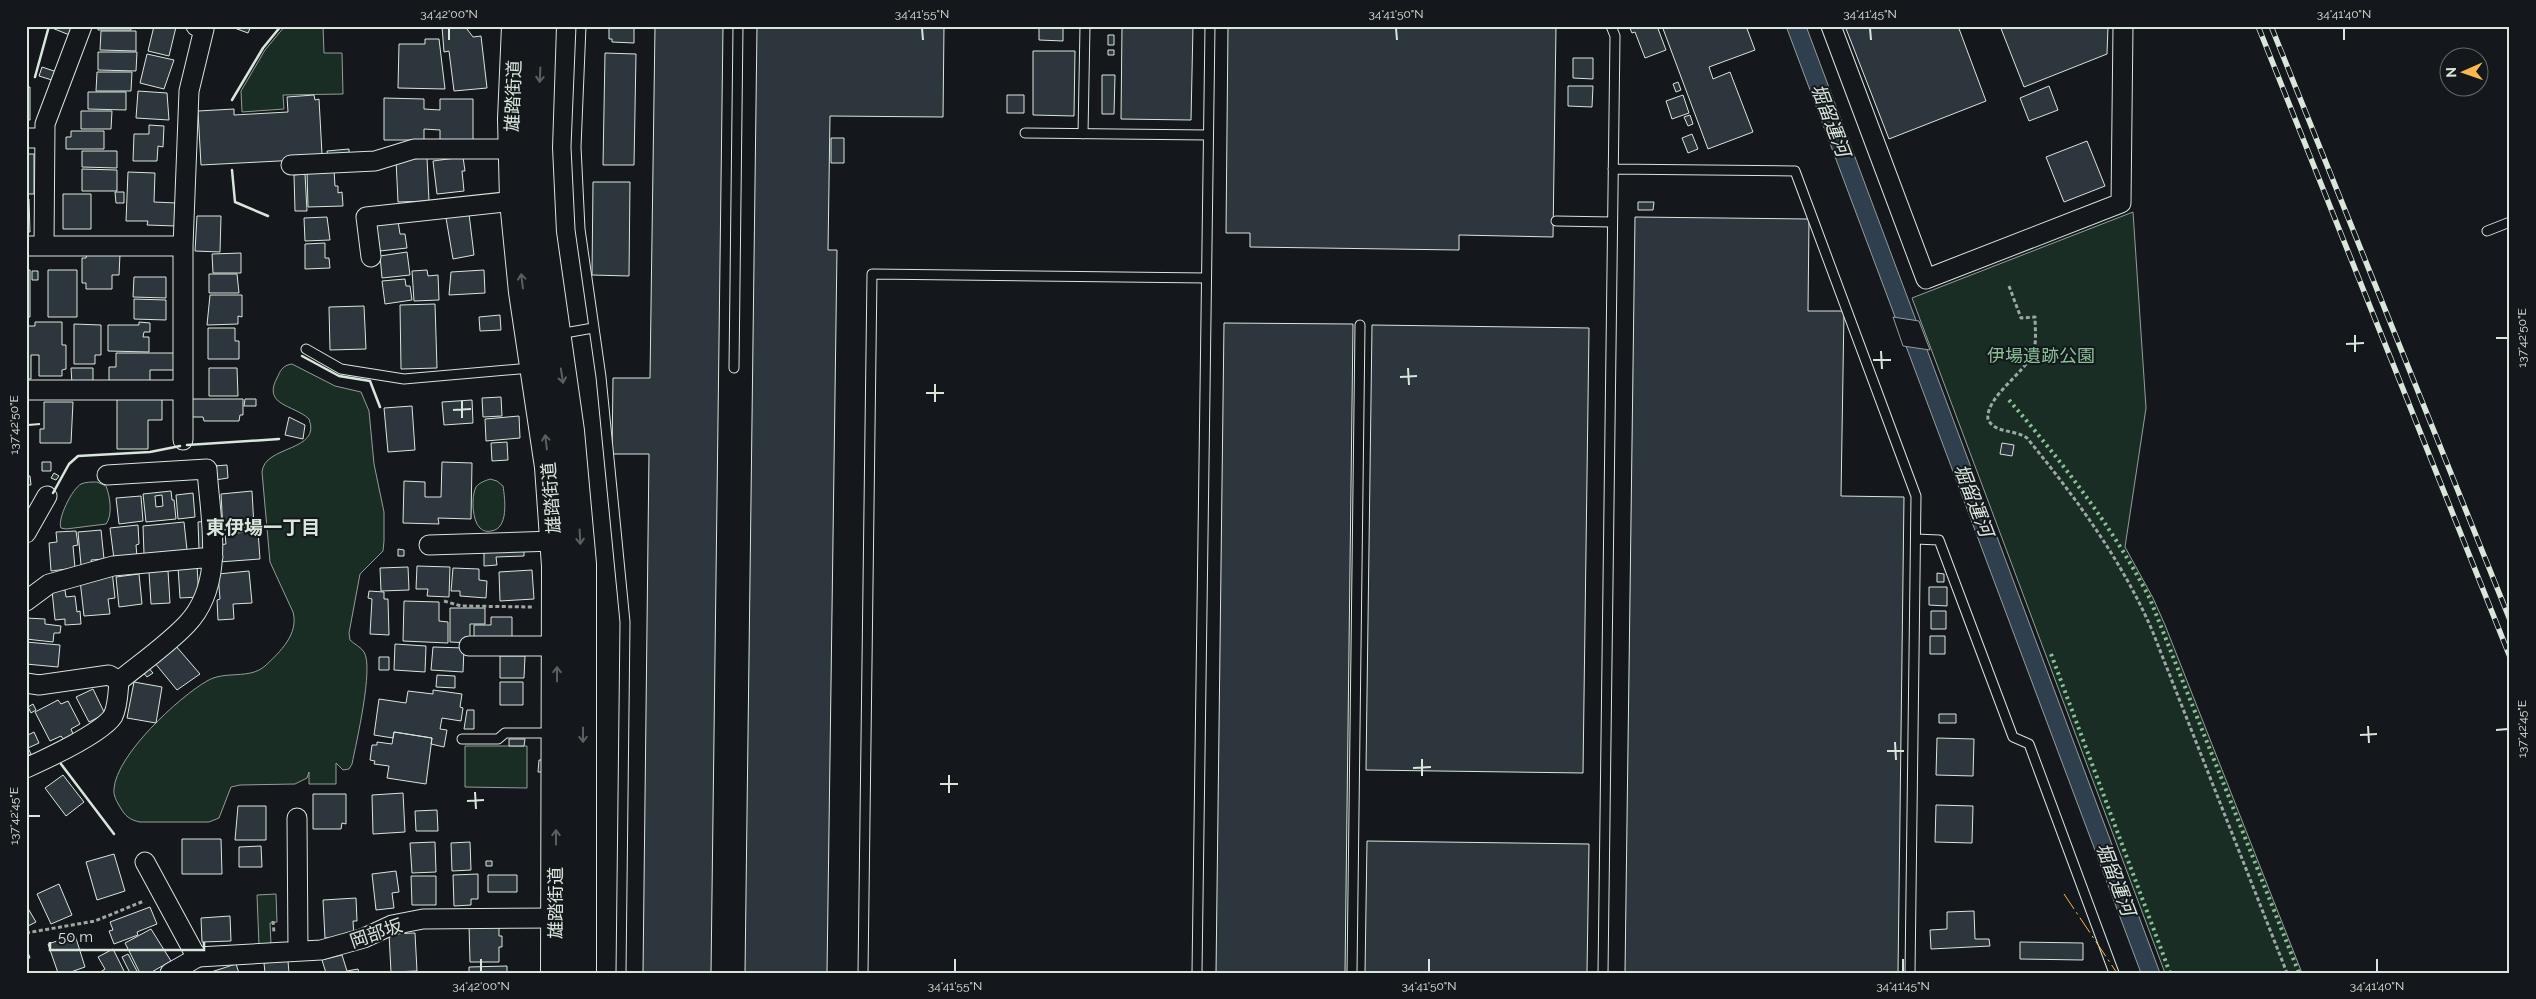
<svg xmlns="http://www.w3.org/2000/svg" width="2536" height="999" font-family="Raleway,'Noto Sans JP',sans-serif">
  <rect width="100%" height="100%" fill="#14181c"/>
  <path fill="#1a2d24" stroke="#939e99" d="M285,26H323L324,53H342L343,94L283,95L284,109L242,112L241,91L265,50Z
    M2133,212L2146,408L2125,547L2153,598L2165,625L2302,973H2165L1912,298Z
    M292,364L335,386L361,392L369,411L374,464L384,512V541L383,551L360,574L349,633L350,640C354,644 361,647 364,652C374,667 356,744 352,764L349,769L343,770L336,763V784H309V772L307,778L295,784L240,785L231,787L219,818L209,822H140C130,820 125,816 120,807C117,802 113,795 114,789C116,755 179,697 207,681C225,670 249,680 265,666C280,652 299,634 293,612L270,562L262,472C264,445 322,452 309,419C293,404 261,406 278,376C281,369 284,365 292,364Z
    M490,479L497,481L503,486C505,499 509,529 491,531C487,532 483,531 480,528C472,521 471,496 476,487C480,482 485,481 490,479Z
    M97,482L106,486C110,496 113,515 106,524L66,529L61,528C57,519 72,489 81,484C85,482 92,482 97,482Z
    M465,746H527V788L465,787Z
    M276,894L277,922L270,923L271,944L259,945L257,895Z"/>
  <path fill="#2f3f4d" stroke="#939e99" d="M1786,26H1806L2160,973H2141Z"/>
  <path fill="#14181c" stroke="#939e99" d="M1893,317L1919,321L1930,350L1903,346Z"/>
  <path fill="#2c363c" stroke="#d8e6dc" fill-rule="evenodd" d="M53,26H75L72,36L52,28Z
    M98,26H131V30H98Z
    M154,26L176,27L169,56L148,51Z
    M229,26H251L248,33Z
    M442,26H469L467,29L473,37L481,36L487,88L454,91L449,51L444,52Z
    M609,26H634V43L612,42V39H609Z
    M655,26H723L711,973H643L649,454H612L613,378H650Z
    M757,26H944L943,117L830,116L828,250H837L827,973H745Z
    M1039,26H1063V41L1039,40Z
    M1122,26H1193L1191,120L1121,119Z
    M1228,26H1556L1553,237L1459,235V250L1250,247V233H1226Z
    M1629,26H1657L1666,50L1645,58L1635,32L1632,33Z
    M1662,26H1746L1755,50L1709,67L1713,79L1730,72L1753,132L1708,149Z
    M1845,26H1958L1986,101L1889,139Z
    M2000,26H2108L2107,54L2024,87Z
    M101,31H136V51L100,50Z
    M1108,35H1114V45H1108Z
    M425,39H439L445,89L398,88L399,44H425Z
    M1108,50H1114V55H1108Z
    M1033,51H1075L1074,116L1033,115Z
    M98,52H137L136,71L98,70Z
    M605,53L636,54L634,165H603Z
    M147,54L174,60L164,89L140,83Z
    M1573,58H1593V79L1573,78Z
    M42,67L57,72L55,81L39,76Z
    M97,72H132L131,91H96Z
    M1102,75H1115L1114,114H1102Z
    M1678,82L1681,90L1676,92L1673,84Z
    M1568,86H1593L1592,107L1568,106Z
    M2049,86L2058,110L2029,121L2020,98Z
    M26,87H30V120H26Z
    M138,91L167,93L169,120L136,118Z
    M88,92H126V110L88,109Z
    M314,95L315,100L319,99L322,154L318,159L201,165L198,111L234,109V115L288,112L287,97Z
    M1007,95H1024V113H1007Z
    M1683,95L1689,113L1672,119L1666,101Z
    M384,98L424,99V109L440,110V99H473V141L440,140V130L424,129V140H384Z
    M81,111H112L111,129H81Z
    M1690,115L1693,124L1688,126L1684,117Z
    M149,125L164,126L163,147L158,146L157,161H133L134,134H149Z
    M71,131H104V149H66V137H71Z
    M1692,134L1698,149L1688,153L1682,138Z
    M831,138H844V163H831Z
    M2087,141L2105,186L2064,202L2046,157Z
    M349,149V158L328,159L327,151Z
    M82,151H117V168L82,167Z
    M26,154H34V194H26Z
    M463,157L465,171H462L464,191L437,194L433,161Z
    M427,158L429,201L398,202L396,160Z
    M82,169L117,170V191H82Z
    M334,170L335,186H338V193L342,192L343,206L308,207L307,172Z
    M128,172L155,173L154,202L177,203L176,226L147,225L148,221H126Z
    M305,174L307,211H295L294,175Z
    M593,182H630L629,276L592,275Z
    M115,192H124V203H116Z
    M63,194H91V229H63Z
    M26,199H29L30,232H26Z
    M1638,202H1654L1653,210H1638Z
    M469,214L474,255L453,259L446,218Z
    M197,216H221L220,252L195,251Z
    M327,217L330,240L305,241L304,218Z
    M1635,217L1809,219L1808,311H1844L1841,496L1904,497L1898,973H1625Z
    M398,221L400,234H405L407,248L380,251L376,223Z
    M325,243V258H329L330,268L305,269V244Z
    M407,252L410,275L382,278L380,256Z
    M241,253V273H213L212,254Z
    M87,254H120L119,275H112V289H86V283H82V258H86Z
    M26,270H30V317H26Z
    M48,270H77V317H48Z
    M427,270L428,276L438,275L439,300L414,301L412,271Z
    M484,270L485,293L449,295L451,272Z
    M32,271H38V280H32Z
    M209,274H237L239,293H209Z
    M134,277H166V298L133,297Z
    M405,279L406,286H410L412,300L385,304L382,281Z
    M210,295H242V317L238,316V324L207,325Z
    M134,299L166,300V320L134,319Z
    M435,304L437,368L401,369L400,305Z
    M364,306L366,349L330,350L329,307Z
    M500,315L501,330L480,331L479,317Z
    M35,322H62V345H66V369L62,370V376H39V355H31V379H26V326H35Z
    M139,322L150,323V332H144L143,337H149V352L108,351V325H139Z
    M1224,323L1353,324L1345,973H1216Z
    M74,324L101,325V355H95V364H74Z
    M1372,325L1589,328L1583,773L1366,770Z
    M208,328H235V341H239V359H208Z
    M116,353H174V370H150V383H109V367H116Z
    M71,368H93V384H72Z
    M209,368H237L238,396H209Z
    M501,397L502,416L483,417L482,398Z
    M117,399H162V420H148V449H117Z
    M192,399H243V415H240L239,421H204L203,417H192Z
    M245,399H256V406H244Z
    M472,400L473,423L444,425L442,402Z
    M44,402H73L71,443H40V429H44Z
    M412,406L415,450L388,452L384,408Z
    M519,416L520,438L486,441L485,419Z
    M289,417L305,425L303,439L285,435Z
    M507,442L508,460L492,461L491,443Z
    M2002,443L2014,445L2012,456L2000,454Z
    M42,462H51V471H42Z
    M442,462L472,463L471,519L438,518L439,524L403,523L404,481L425,482V497H441Z
    M227,465L228,478L215,480L214,466Z
    M54,473L59,476L56,480L51,478Z
    M26,476H30L31,485H27L26,505Z
    M171,491L172,500H174L176,519L146,522L143,494ZM162,495L163,506L156,507L155,496Z
    M252,491L254,527L223,530L221,494Z
    M193,493L195,517L178,519L176,495Z
    M141,496L143,521L119,524L116,498Z
    M206,521L208,549H199L198,522Z
    M184,522L187,550L144,554L143,526Z
    M138,525L139,544L136,545L137,557L114,559L110,528Z
    M101,530L104,559L91,560L92,564L81,565L78,532Z
    M76,531L78,545L73,546L75,568L51,571L49,543L57,542L56,532Z
    M258,531L260,559L219,562L218,545L226,544L225,534Z
    M524,546V556L496,557L497,565L484,566V547Z
    M398,549L404,550V556H398Z
    M197,566L199,597L180,598L178,567Z
    M417,566L450,567L449,597L427,596L428,589H416Z
    M408,567L409,590L381,591L380,568Z
    M453,568L479,569V580L487,581L486,598L460,596V591H451Z
    M532,570L534,599L500,601L499,572Z
    M112,571L115,598L108,599L110,614L84,616L80,580Z
    M168,571L170,603L151,604L149,572Z
    M249,571L252,603L233,604L234,619L218,620L217,600L220,599L218,574Z
    M1937,573L1944,574V582H1937Z
    M139,574L142,604L119,607L116,577Z
    M1929,587H1947V606L1929,605Z
    M65,590L66,597L75,596L77,612L80,611L81,624L65,625V619L55,620L52,591Z
    M369,591L384,592V599H388L389,635L370,634L372,599L368,598Z
    M404,601L439,602V621L448,622V643L403,641Z
    M450,608H485V624H470V643L450,642Z
    M1931,611H1946V629H1931Z
    M491,617H512V642H474V625H491Z
    M26,618L45,619V624L61,626L60,633H54L53,642L26,639Z
    M1930,636H1945V654H1930Z
    M26,642L60,645L58,667L26,664Z
    M395,644L426,646L425,672L394,670Z
    M175,645L200,674L177,690L154,662Z
    M433,647L464,648L463,672L431,670Z
    M500,656H525L524,678H500Z
    M379,657H389V670H379Z
    M147,666L153,673L147,677L142,671Z
    M437,675L455,676V688L436,687Z
    M134,682L162,687L156,723L127,718Z
    M500,682H523V705H500Z
    M93,689L105,714L89,722L76,697Z
    M433,690L462,694L460,707L463,708L461,721L442,718L440,729L447,730L444,747L431,744L432,738L394,732L393,738L374,735L379,699L406,703L408,691L433,694Z
    M58,700L61,704L68,701L80,724L71,729L73,734L64,740L61,736L50,741L35,712Z
    M33,704L36,710L31,713L28,707Z
    M467,710H474V729H464Z
    M1939,714H1956V723H1939Z
    M34,732L39,743L28,748L31,754L26,757V736Z
    M394,732L432,738L426,784L387,778L389,766L374,764L375,761L370,760L372,745H377V742L392,744Z
    M1937,738L1974,739L1973,776L1936,775Z
    M509,739H525L524,746H509Z
    M539,760H544L543,772H538Z
    M63,775L84,802L66,816L45,788Z
    M403,793L405,832L373,834L372,795Z
    M313,794H346V824L342,823L341,829H313Z
    M1936,805L1973,806L1972,843L1935,842Z
    M238,806H266V840H235Z
    M437,810L438,831H416L415,811Z
    M182,839H221L222,874H182Z
    M1367,841L1589,844L1587,973H1365Z
    M435,842L436,872L412,873L410,843Z
    M470,842L471,870L452,871L451,843Z
    M261,846L262,867H239V847Z
    M114,854L125,891L97,900L86,862Z
    M486,861H492V866H486Z
    M396,871L399,892L392,893L394,908L376,910L372,874Z
    M478,874V899H471V905L454,906L453,875Z
    M488,875H517V892H488Z
    M411,876H436V905H412Z
    M59,884L72,915L51,924L37,894Z
    M356,898L357,921H353L354,936L325,938L323,900Z
    M26,905L36,922L26,927Z
    M150,907L157,924L137,932L138,935L114,944L109,931L113,930L110,922Z
    M1974,911L1975,939H1989L1990,946L1931,949L1930,930L1947,929V912Z
    M230,916L231,941L202,942L201,918Z
    M469,924H499V936H502V947H499V962H470Z
    M151,929L171,961L150,973H140L125,943Z
    M415,933L417,971L391,972L389,934Z
    M75,935L85,967L68,973H58L48,944Z
    M2020,942L2083,943V960L2020,959Z
    M26,946L30,958L26,959Z
    M113,949L125,973H99L105,969L98,957Z
    M128,954L138,973H130L122,957Z
    M342,955L347,971L358,969L359,973H326L322,960Z
    M288,961L289,973H265L264,963Z
    M236,964L239,973H208Z
    M507,966V973H469V967Z"/>
  <g fill="none" stroke-linecap="round" stroke-linejoin="round">
    <defs>
      <path id="lane" d="M581,26L576,147L580,229L601,377L625,622L621,973
        M1025,133L1208,135
        M1083,134L1085,26
        M1613,169L1795,171L1916,496L1910,973
        M1556,221L1612,222
        M2487,231L2510,222
        M559,334L593,328
        M306,349L341,369L404,379L531,368
        M734,368L738,26
        M1916,539L1939,540L2013,737L2029,744L2114,973
        M462,739H498L505,733H554
        M863,973L872,274L1206,278
        M1197,973L1210,26
        M1352,973L1360,325
        M1603,973L1615,36L1611,26"/>
      <path id="street" d="M1831,26L1926,279L2121,203L2123,26
        M26,138H45
        M291,165L375,161L414,149H512
        M26,246H183
        M44,246L45,124L82,26
        M371,257L366,217L514,201
        M26,390H183
        M183,440V246L189,91L204,29L196,26
        M107,475L207,469C210,519 226,583 187,624C167,645 141,663 119,681
        M26,533L47,496
        M429,545L554,541
        M26,601L49,584L113,566L213,557
        M469,646H557
        M26,683L39,685L109,675L119,681C118,692 118,706 113,716C102,733 46,759 26,768
        M297,818L298,951
        M145,862L197,958
        M170,973L198,957L321,950L364,938L392,925L423,919L555,918"/>
      <path id="primary" d="M516,26L512,119L514,201L523,292L549,467L556,566L555,973
        M542,26L538,148L542,233L570,431L582,564V973"/>
    </defs>
    <use href="#lane" stroke="#d8e6dc" stroke-width="11"/>
    <use href="#street" stroke="#d8e6dc" stroke-width="21"/>
    <use href="#primary" stroke="#d8e6dc" stroke-width="30"/>
    <path stroke="#9da8a2" stroke-width="3" stroke-dasharray="4 2.5" stroke-linecap="butt" d="M2009,286L2021,318L2035,317C2035,329 2037,342 2033,353C2024,374 1985,397 1988,420C1997,434 2014,429 2027,438C2076,498 2121,559 2152,630L2287,973
      M444,601L461,606L533,607
      M273,921L274,933
      M26,933L95,921L144,901"/>
    <use href="#lane" stroke="#14181c" stroke-width="9"/>
    <use href="#street" stroke="#14181c" stroke-width="19"/>
    <use href="#primary" stroke="#14181c" stroke-width="28"/>
    <defs>
      <path id="rail" d="M2258,26L2510,657
        M2271,26L2510,620"/>
    </defs>
    <use href="#rail" stroke="#d8e6dc" stroke-width="5.5"/>
    <use href="#rail" stroke="#14181c" stroke-width="4" stroke-dasharray="11" stroke-linecap="butt"/>
    <path stroke="#8ac095" stroke-width="4" stroke-dasharray="2.5 4" stroke-linecap="butt" d="M2009,400C2062,462 2113,527 2150,599L2299,973
      M2051,654L2170,973"/>
    <path stroke="#d8e6dc" stroke-width="2.5" d="M35,77L49,26
      M232,100L263,48L281,26
      M232,170L235,202L268,216
      M302,356L339,376L370,381L380,407
      M187,445L279,439
      M53,493L69,464L78,456L150,452L180,446
      M61,764L114,834"/>
    <path stroke="#ffb74d" stroke-width="1" stroke-dasharray="18 4 2.5 4" stroke-linecap="butt" d="M2064,894L2117,973"/>
  </g>
  <defs><path id="oneway-shaft" d="M-6 0H5M1.5-3L5.5 0L1.5 3" fill="none" stroke-width="1.6" stroke-linecap="round" stroke-linejoin="round" transform="scale(1.25)"/></defs>
  <g stroke="#59605f">
    <use href="#oneway-shaft" transform="translate(540 75) rotate(93)"/>
    <use href="#oneway-shaft" transform="translate(522 281) rotate(-97)"/>
    <use href="#oneway-shaft" transform="translate(562 376) rotate(81)"/>
    <use href="#oneway-shaft" transform="translate(546 442) rotate(-97)"/>
    <use href="#oneway-shaft" transform="translate(580 537) rotate(87)"/>
    <use href="#oneway-shaft" transform="translate(557 674) rotate(-90)"/>
    <use href="#oneway-shaft" transform="translate(583 735) rotate(90)"/>
    <use href="#oneway-shaft" transform="translate(556 837) rotate(-90)"/>
  </g>
  <path fill="none" stroke="#d8e6dc" stroke-width="2" d="M449,28V40M922,28L923,40M1396,28L1397,40M1870,28L1871,40M2344,28V40M2355,335V352M2496,338H2508M2346,344L2364,343M1881,351L1882,369M1873,360H1891M1408,368L1409,385M1400,377L1417,376M935,384V402M926,393H944M462,401V418M453,410L471,409M28,425L40,424M2368,726L2369,743M2496,730L2508,729M2360,735L2377,734M1895,742L1896,760M1887,751H1904M1422,759V776M1413,768L1431,767M949,775V793M940,784H958M475,792L476,809M467,801L484,800M28,816H40M481,959V972M955,959V972M1429,959V972M1903,959V972M2377,959V972"/>
  <g text-anchor="middle" dominant-baseline="central" stroke-width="4" stroke-linejoin="round" paint-order="stroke">
    <g font-size="18" fill="#d8e6dc" stroke="#14181c">
      <text transform="translate(513 96) rotate(-88)">雄踏街道</text>
      <text transform="translate(551 498) rotate(-95)">雄踏街道</text>
      <text transform="translate(555 903) rotate(-90)">雄踏街道</text>
      <text transform="translate(376 933) rotate(-19)">岡部坂</text>
    </g>
    <g font-size="18" fill="#8ac095" stroke="#14181c">
      <text x="2041" y="355">伊場遺跡公園</text>
    </g>
    <g font-size="19" font-style="italic" fill="#d8e6dc" stroke="#14181c">
      <text transform="translate(1831 120) rotate(69)">堀留運河</text>
      <text transform="translate(1974 500) rotate(69)">堀留運河</text>
      <text transform="translate(2116 879) rotate(69)">堀留運河</text>
    </g>
    <g font-size="19" font-weight="bold" fill="#d8e6dc" stroke="#14181c">
      <text x="263" y="527">東伊場一丁目</text>
    </g>
  </g>
  <rect width="2536" height="999" fill="none" stroke="#14181c" stroke-width="55"/>
  <g transform="translate(2464 72) rotate(268)"><circle r="24" fill="#14181c" stroke="#626a69"/>
  <path d="M0-4L9 19L0 12L-9 19Z" fill="#ffb74d"/>
  <text y="-8" font-size="14" font-weight="bold" text-anchor="middle" fill="#d8e6dc">N</text>
  </g>
  <path d="M50 942v8h154v-8" fill="none" stroke="#d8e6dc" stroke-width="2.5"/>
  <text x="58" y="942" font-size="15" fill="#d8e6dc" stroke="#14181c" stroke-width="4" paint-order="stroke">50 m</text>
  <rect x="28" y="28" width="2480" height="944" fill="none" stroke="#d8e6dc" stroke-width="2"/>
  <g font-size="12" text-anchor="middle" fill="#d8e6dc">
    <text x="449" y="18">34°42'00"N</text>
    <text x="922" y="18">34°41'55"N</text>
    <text x="1396" y="18">34°41'50"N</text>
    <text x="1870" y="18">34°41'45"N</text>
    <text x="2344" y="18">34°41'40"N</text>
    <text transform="translate(2522 338) rotate(-90)" y="4">137°42'50"E</text>
    <text transform="translate(14 425) rotate(-90)" y="4">137°42'50"E</text>
    <text transform="translate(2522 729) rotate(-90)" y="4">137°42'45"E</text>
    <text transform="translate(14 816) rotate(-90)" y="4">137°42'45"E</text>
    <text x="481" y="990">34°42'00"N</text>
    <text x="955" y="990">34°41'55"N</text>
    <text x="1429" y="990">34°41'50"N</text>
    <text x="1903" y="990">34°41'45"N</text>
    <text x="2377" y="990">34°41'40"N</text>
  </g>
</svg>
